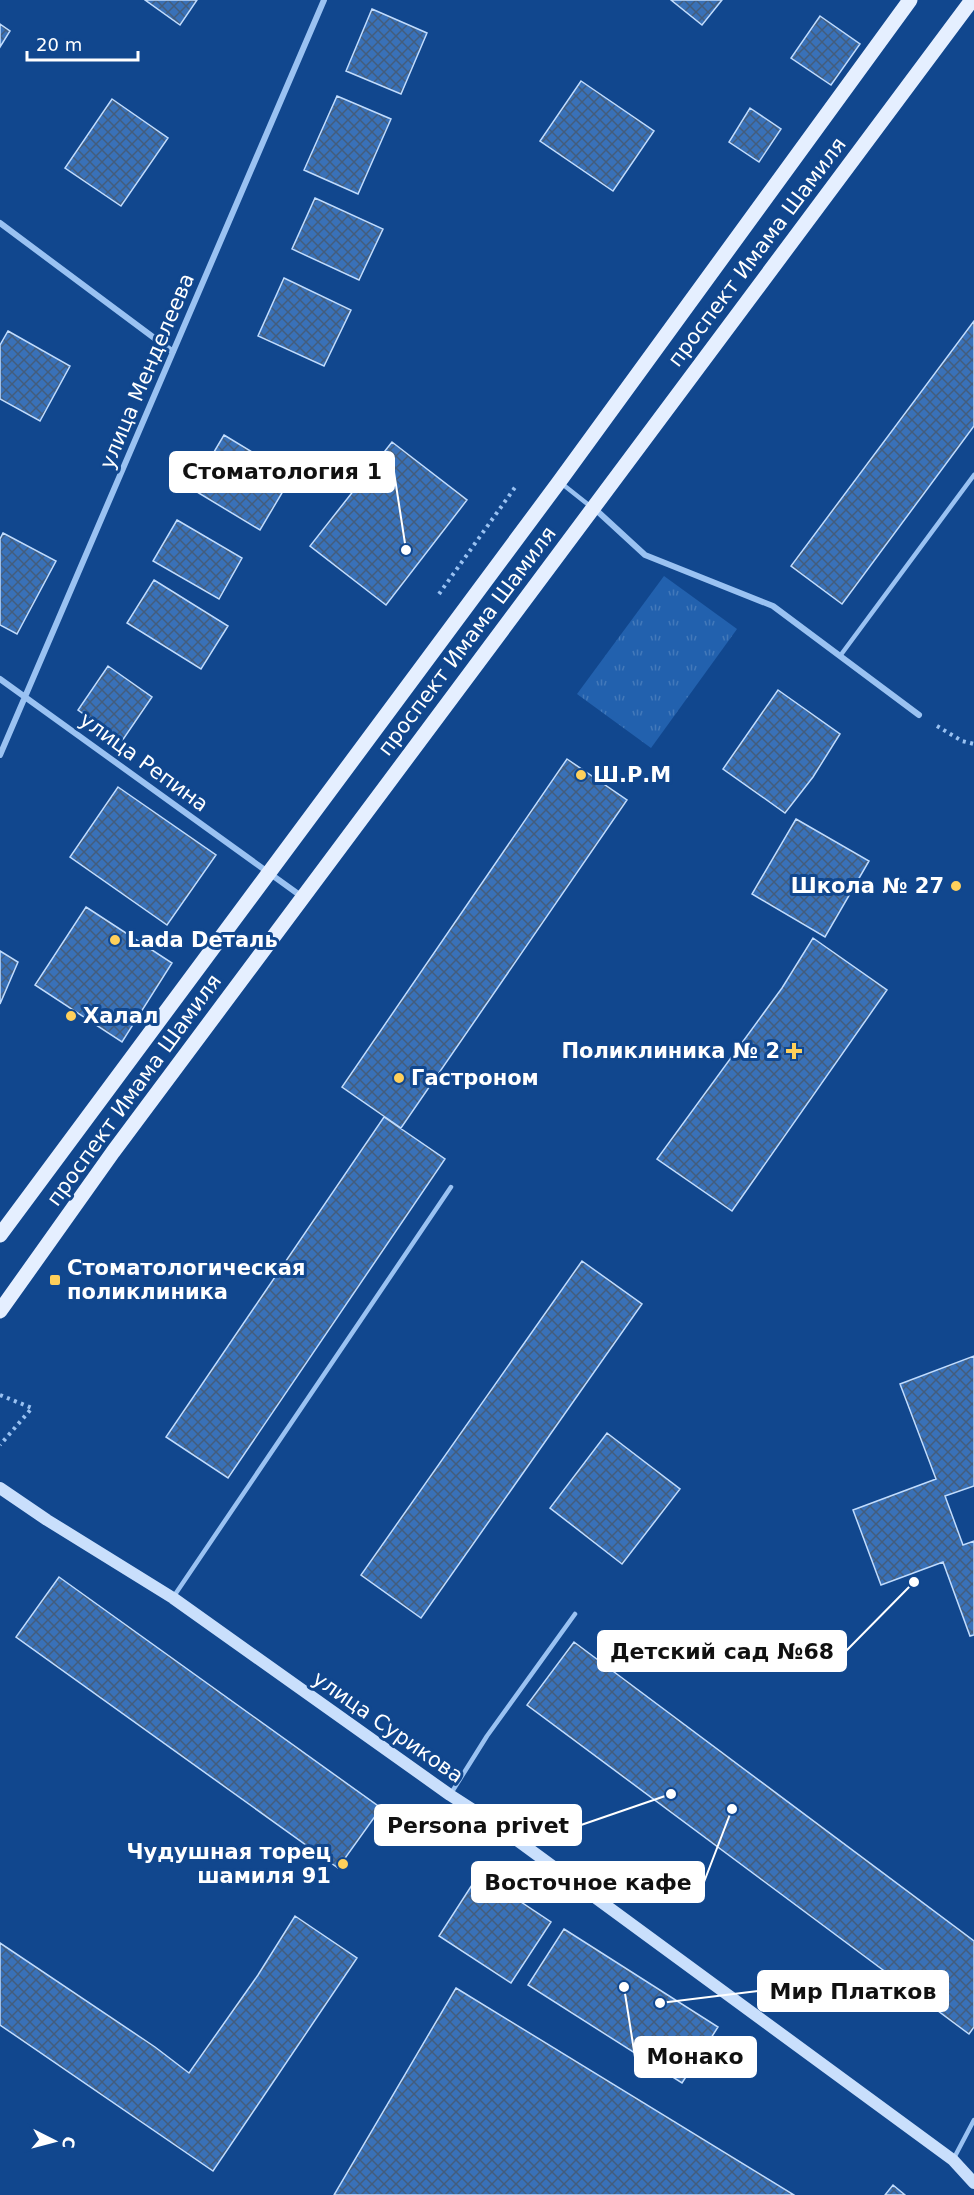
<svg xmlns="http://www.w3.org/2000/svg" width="974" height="2195" font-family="'DejaVu Sans',sans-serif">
  <defs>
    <pattern id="park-tufts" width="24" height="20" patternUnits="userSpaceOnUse" patternTransform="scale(1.5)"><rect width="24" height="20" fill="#2261ae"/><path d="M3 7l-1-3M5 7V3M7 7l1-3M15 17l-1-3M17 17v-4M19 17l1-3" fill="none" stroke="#4379ba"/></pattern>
    <pattern id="building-cross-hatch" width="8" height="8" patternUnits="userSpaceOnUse" patternTransform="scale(1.5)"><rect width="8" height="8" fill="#3971b8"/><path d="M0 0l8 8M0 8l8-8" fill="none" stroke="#435d7d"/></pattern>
  </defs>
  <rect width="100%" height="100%" fill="#11478e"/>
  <path fill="url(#park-tufts)" d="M664,576L737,629L651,748L577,694Z"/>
  <path fill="url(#building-cross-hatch)" stroke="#c1dcfd" stroke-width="1.5" d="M145,0H197L180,25Z
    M671,0H722L702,25Z
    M372,9L427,33L401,94L346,71Z
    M820,16L860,44L831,85L791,58Z
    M0,24L10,31L0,47Z
    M581,81L654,131L613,191L540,141Z
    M337,96L391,119L358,194L304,170Z
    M112,99L168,138L121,206L65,168Z
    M750,108L781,129L759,162L729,142Z
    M315,198L383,229L359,280L292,249Z
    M284,278L351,310L324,366L258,336Z
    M974,321V426L842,604L791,566Z
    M8,331L70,366L40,421L0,399V345Z
    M224,435L292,476L260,530L192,489Z
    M392,442L467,500L386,605L310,546Z
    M177,520L242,558L219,599L153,561Z
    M3,533L56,561L17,634L0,625V539Z
    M154,580L228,626L201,669L127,623Z
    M108,666L152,697L122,741L78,710Z
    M778,690L840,734L813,777L785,813L723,769Z
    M567,759L627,800L401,1128L342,1087Z
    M118,787L216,855L167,925L70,857Z
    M796,819L869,861L825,937L752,894Z
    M86,907L172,963L122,1042L35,985Z
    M813,938L887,990L732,1211L657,1159L782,988Z
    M0,951L18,962L0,1004Z
    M384,1117L445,1159L228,1478L166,1437Z
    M582,1261L642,1304L421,1618L361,1575Z
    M974,1356V1486L945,1496L963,1545L974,1541V1635L970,1636L943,1562L881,1585L853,1510L936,1479L900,1384Z
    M607,1433L680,1489L622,1564L550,1508Z
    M59,1577L381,1808L338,1868L16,1637Z
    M574,1642L974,1941V2027L969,2034L527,1705Z
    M479,1874L551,1922L511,1983L439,1936Z
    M295,1916L357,1958L213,2171L0,2025V1943L155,2047L189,2073L258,1975Z
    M564,1929L718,2027L682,2083L528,1985Z
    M456,1988L794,2195H334Z
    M893,2185L905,2195H885Z"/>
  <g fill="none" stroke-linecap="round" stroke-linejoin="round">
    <path stroke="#9ac2f2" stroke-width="4" stroke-dasharray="3 4.5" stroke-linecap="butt" d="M439,594L516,486
      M937,726L962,741L974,744
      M0,1395L32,1408L0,1445"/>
    <path stroke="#9ac2f2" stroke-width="4.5" d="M561,483L590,506
      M840,656L974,475
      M174,1596L451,1187
      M450,1795L487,1736L575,1614
      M954,2158L974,2120"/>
    <path stroke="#9ac2f2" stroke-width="6" d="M0,223L173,352
      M595,509L645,555L773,606L919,715
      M0,679L301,896
      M0,755L324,0"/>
    <path stroke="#c9dffc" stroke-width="12" d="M0,1488L47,1520L173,1598L450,1795L495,1824L953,2160L974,2183"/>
    <path stroke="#e5efff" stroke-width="15" d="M0,1235L559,482L910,0
      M0,1311L113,1152L972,0"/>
  </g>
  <g fill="#ffd05b" stroke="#11478e" stroke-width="2">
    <circle cx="581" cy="775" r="6"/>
    <circle cx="956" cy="886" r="6"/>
    <circle cx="115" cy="940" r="6"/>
    <circle cx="71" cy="1016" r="6"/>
    <path d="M791 1042h6v6h6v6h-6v6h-6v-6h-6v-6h6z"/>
    <circle cx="399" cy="1078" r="6"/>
    <rect x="49" y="1274" width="12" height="12" rx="3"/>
    <circle cx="343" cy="1864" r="6"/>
  </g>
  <g text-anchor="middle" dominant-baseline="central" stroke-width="6" stroke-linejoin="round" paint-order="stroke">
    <g font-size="21" fill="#fff" stroke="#11478e">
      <text transform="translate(757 252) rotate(-53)">проспект Имама Шамиля</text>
      <text transform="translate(147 371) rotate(-67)">улица Менделеева</text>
      <text transform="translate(467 641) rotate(-53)">проспект Имама Шамиля</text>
      <text transform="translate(144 762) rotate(36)">улица Репина</text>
      <text transform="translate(134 1090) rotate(-54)">проспект Имама Шамиля</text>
      <text transform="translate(388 1727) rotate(35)">улица Сурикова</text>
    </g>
    <g font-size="21" font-weight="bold" fill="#fff" stroke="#11478e" text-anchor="start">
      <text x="593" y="775">Ш.Р.М</text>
      <text x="944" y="886" text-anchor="end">Школа № 27</text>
      <text x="127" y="940">Lada Dеталь</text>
      <text x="83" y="1016">Халал</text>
      <text x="780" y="1051" text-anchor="end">Поликлиника № 2</text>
      <text x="411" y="1078">Гастроном</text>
      <text x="67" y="1268">Стоматологическая<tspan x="67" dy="24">поликлиника</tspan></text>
      <text x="331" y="1852" text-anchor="end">Чудушная торец<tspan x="331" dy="24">шамиля 91</tspan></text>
    </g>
  </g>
  <path fill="none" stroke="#fff" stroke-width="2" d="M406 550L394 472M914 1582L846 1651M671 1794L581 1825M732 1809L704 1882M660 2003L758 1991M624 1987L635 2057"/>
  <g fill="#fff" stroke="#11478e" stroke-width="2">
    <circle cx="406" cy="550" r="6"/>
    <circle cx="914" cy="1582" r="6"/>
    <circle cx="671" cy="1794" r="6"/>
    <circle cx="732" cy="1809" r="6"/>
    <circle cx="660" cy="2003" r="6"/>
    <circle cx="624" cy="1987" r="6"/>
  </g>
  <g fill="#fff" stroke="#fff" stroke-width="2">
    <rect x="170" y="452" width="224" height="40" rx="6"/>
    <rect x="598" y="1631" width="248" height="40" rx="6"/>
    <rect x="375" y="1805" width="206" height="40" rx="6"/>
    <rect x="472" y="1862" width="232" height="40" rx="6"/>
    <rect x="758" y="1971" width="190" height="40" rx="6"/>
    <rect x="635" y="2037" width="121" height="40" rx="6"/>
  </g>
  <g font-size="22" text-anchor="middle" font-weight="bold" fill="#111">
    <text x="282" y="479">Стоматология 1</text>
    <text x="722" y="1659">Детский сад №68</text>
    <text x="478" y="1833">Persona privet</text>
    <text x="588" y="1890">Восточное кафе</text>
    <text x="853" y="1999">Мир Платков</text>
    <text x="695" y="2064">Монако</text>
  </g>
  <g transform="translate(54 2141) rotate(96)" stroke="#11478e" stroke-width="4.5" paint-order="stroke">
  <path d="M0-4.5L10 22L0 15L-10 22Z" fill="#ffffff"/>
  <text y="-9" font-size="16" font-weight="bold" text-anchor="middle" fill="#ffffff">С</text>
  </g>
  <path d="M27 51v9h111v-9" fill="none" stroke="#ffffff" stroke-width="3"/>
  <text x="36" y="51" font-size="18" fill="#ffffff" stroke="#11478e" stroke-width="4.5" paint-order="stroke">20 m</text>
</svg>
